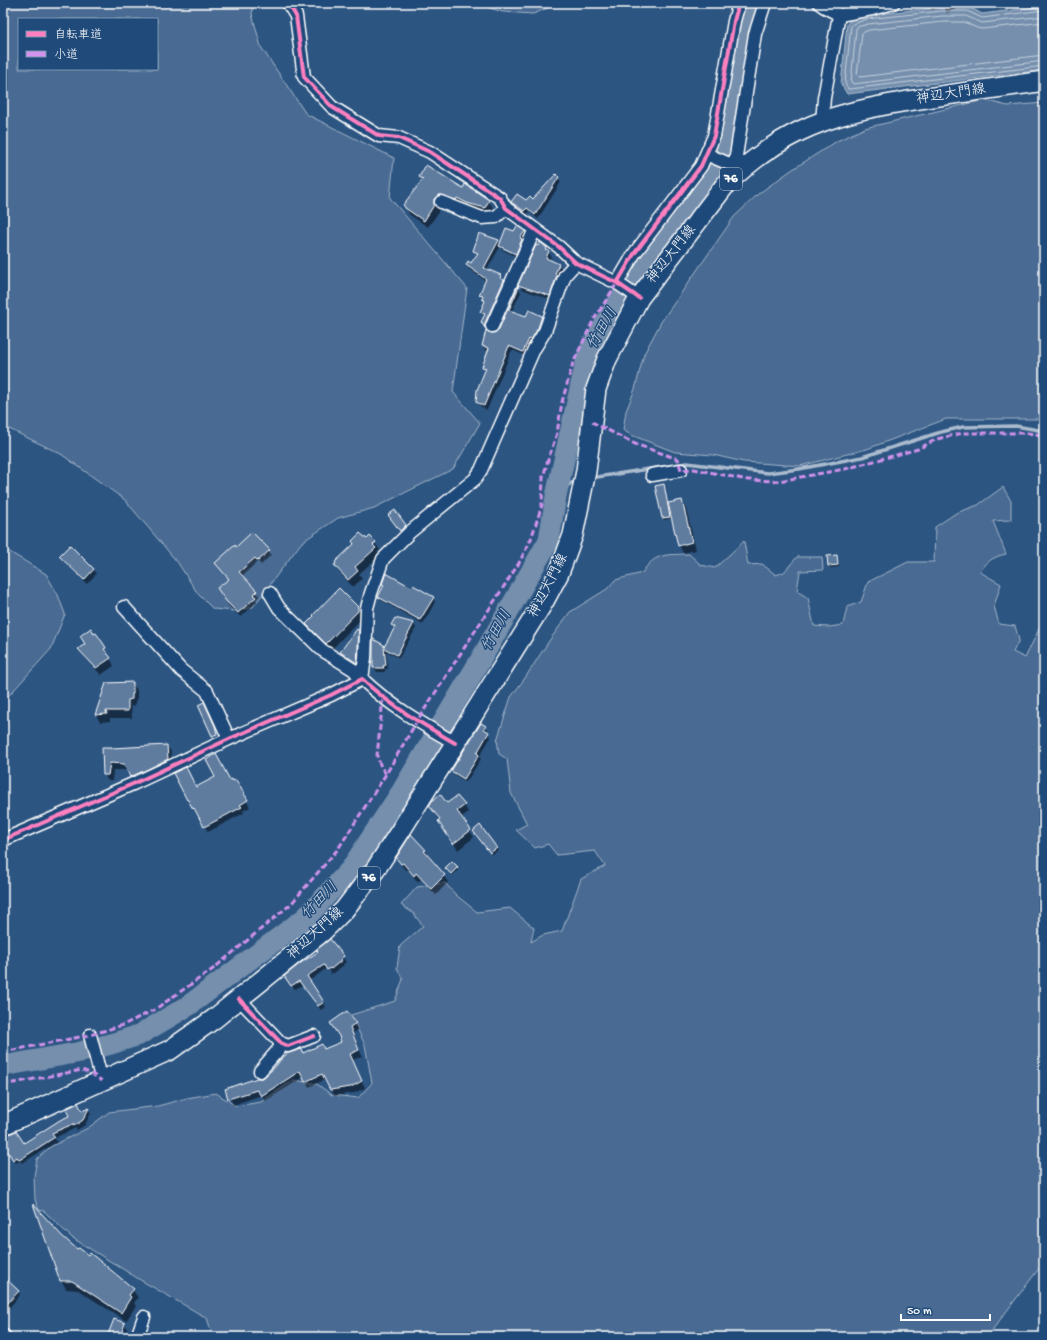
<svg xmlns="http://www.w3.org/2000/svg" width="1047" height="1340" font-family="'Gochi Hand','Klee One',sans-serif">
  <rect width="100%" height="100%" fill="#2c5582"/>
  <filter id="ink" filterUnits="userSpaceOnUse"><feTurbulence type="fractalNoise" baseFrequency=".025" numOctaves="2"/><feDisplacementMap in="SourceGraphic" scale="8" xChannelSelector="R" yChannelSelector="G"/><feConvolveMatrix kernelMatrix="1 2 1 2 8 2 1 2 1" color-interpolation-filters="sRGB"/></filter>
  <g filter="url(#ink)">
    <path fill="#486b92" stroke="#a4b5c8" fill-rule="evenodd" d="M3,3H254L252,14L261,47L306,114L394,158L390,198L467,288L453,392L480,423L453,469L374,508L338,518L302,542L253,607L234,611L213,609L198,594L178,563L125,500L61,454L3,426ZM19,19H157V69H19Z
      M473,3H560L533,14L503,12Z
      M984,100L1008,106L1044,103V420L1036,419H946L867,449L800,466L744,462L713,455L675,452L631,435L623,430L626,411L635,389L644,354L661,322L734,217L758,194L790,171L837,141L865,128Z
      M1003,487L1011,501V520L993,521L1006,554C993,557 987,561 980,572L1001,584L994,606L999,624L1015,626L1019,640L1013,652L1025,658L1044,619V1262L987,1337H273L269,1334L249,1332L248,1337H213L207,1318L142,1281L71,1237L44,1211L39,1210L35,1200L34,1176L37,1159L50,1147L88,1128L109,1112L158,1106L187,1098L216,1093L236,1106L261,1102L294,1080L317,1084L332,1095L358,1098L372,1083L365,1045L351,1015L395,1001L403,979L397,968L400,946L423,926L413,913L401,905L417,887L445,883L456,895L477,912L510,908L534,928L531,942L543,935L562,931L581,879L605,866L595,851L557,855L548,844L535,848L516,830L527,824L511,793L507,759L499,754L497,740L511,697L525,678L549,641L570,612L607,589L615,580L642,573C655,552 667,555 689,554L701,565L715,568L744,541L748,565L762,564L776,575L784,572L797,557H822L823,570L800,571L797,591L808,598L814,626L829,627L843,625L847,607L861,602L868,582L908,562H934L935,527L956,513L978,505Z
      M3,548L46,574L58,595L65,614L51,649L3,702Z"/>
    <path fill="#748fad" stroke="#acbcce" d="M968,6L982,14L1044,6V70L847,94L841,84L847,24L850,20L866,15L942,7Z"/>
    <path fill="#0007" d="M928,3H964L965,5L947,13L943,6L932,10Z
      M993,3H1024L996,10Z
      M1028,3H1044V4L1030,6Z
      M556,175L561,182L538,219L529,211L526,215L515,206L512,202H527L533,200Z
      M420,177L464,189L489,201L493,208L489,215L438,206V213L428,227L410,215L404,205L422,181Z
      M524,232L527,236L519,254L502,247V249L519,256L518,257L502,250L500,247L487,270L501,276L506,286L487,330L482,322L485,317L481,312L485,303L481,295L486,281L469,269L467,265L472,264L478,255L474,250L480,234L498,241L500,245L514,233Z
      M546,248L551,256L549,260L559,264L561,269L557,278L559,280L552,300L522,289L520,285Z
      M518,288L521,292L512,311L526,318L542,317L544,321L526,356L512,350L487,410L480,406L477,402L486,371L483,366L489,351L485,350L483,346L492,335L500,330Z
      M656,487H664L668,504L682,501L686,508L696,550L683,553L679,545L672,518L664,520L663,518Z
      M395,511L408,531L403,535L389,515Z
      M370,537L380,550L377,553L379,556L359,574L362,579L353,587L340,573L336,565L355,545L367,540Z
      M236,548L269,551L271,555L261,565L258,561L242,576L259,596L256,599L257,602L241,617L229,606L221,593L230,580Z
      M60,556L93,569L96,574L87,584L63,560Z
      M837,556L839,567L830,568L829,566Z
      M383,584L412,589L433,598L435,602L423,624L381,600L379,597L384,586Z
      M1043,584H1044V602L1041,597Z
      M358,607L362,614V618L331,650L311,631L307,624Z
      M396,619L414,624L416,628L399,658L386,651L388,669H385V672H377L374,668L383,646L385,648L395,629L392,625Z
      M358,631L360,635L358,666L343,656L341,653Z
      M86,645L105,648L114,666L101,675L84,656L80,649Z
      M132,683L137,690V701H135V706H131L132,718H110V721L100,722L96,715L107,684Z
      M485,726L488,730L487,732L491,737L479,757L481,759L466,782L455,775L452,771Z
      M167,746L171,752V766L134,783L128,770H113L112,781H108L104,774L112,749Z
      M230,781L233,782L236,781L250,807L243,811L244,813L208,832L198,814H197L188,800L196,788Z
      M464,805L468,812L461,818L474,837L458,850L443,827L440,820L430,807Z
      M475,834L497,848L498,850L492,855Z
      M425,850L448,882L436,895L421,879L418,882L407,869L405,870L397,858Z
      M457,868L458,870L453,875L447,870Z
      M330,941L346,962L343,964L344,965L334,973V972L331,974L327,968L309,981L326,1007L321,1010L303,985L295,989L288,981Z
      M355,1024L358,1030L353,1033L362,1056L353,1060L365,1088L354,1093L334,1096L326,1079L309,1087L304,1077L265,1101L262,1095L233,1105L226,1089L263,1079L303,1054L324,1050L342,1042L341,1038L334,1029Z
      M88,1109L91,1113L85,1125L77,1130L76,1128L54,1138L57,1142L22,1163L20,1161L16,1163L3,1143V1139L23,1145L71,1117Z
      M61,1237L77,1251L133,1290L138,1298L134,1303L136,1306L126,1321L78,1290L66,1289L61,1280Z
      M3,1278L18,1291L20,1295L3,1315Z
      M124,1324L127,1329L125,1337H108Z
      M246,1332L257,1337H244Z"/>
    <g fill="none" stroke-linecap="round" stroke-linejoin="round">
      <path stroke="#c7d2de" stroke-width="1" d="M1044,10L982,18L967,11H942L867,19L853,24L851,26L845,83L848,89H850L1044,66
        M1044,16L982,23L966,16H942L868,24L857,27L856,29L851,82L853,84L1044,61
        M1044,22L982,29L977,28L964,22H943L869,30L862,33L857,75L860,77L1044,55"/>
      <path stroke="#acbcce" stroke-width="3.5" d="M591,478L687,463L768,473L799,469L862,457L941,432L963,427L1016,426L1044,431
        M556,496L571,483L577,482"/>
      <path stroke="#748fad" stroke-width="21" d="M3,1066L81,1052L114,1043L139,1035L188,1006L305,918L350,870L402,791L481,659L549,540L556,496L588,353L618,302L711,174L724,147L741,44L753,3"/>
    </g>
    <path fill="#5e7c9f" stroke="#fff" d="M426,165L463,188L465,184L489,200L485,208L467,203L457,198L456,200L440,195L437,196L434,199V205L424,221L405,208V207L403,205L423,179L419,177Z
      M556,174L559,177L535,215L527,208L524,211L511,202L517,194L526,200L530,196L533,199Z
      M517,226L525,231L520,238L522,239L516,254L499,246L506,228L514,231Z
      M479,233L499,240L484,268L501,275L500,278L504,280L485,323V328L481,322L485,314L480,312L485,301L482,299L483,296L479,295L486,279L466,265L468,261L471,263L478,253L473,251Z
      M540,242L547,248L546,250L549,251L546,258L559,264L555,274L557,275L550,296L518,285L536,245L538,246Z
      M518,286L519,287L509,310L526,316L529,310L542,316L538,328L531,340L529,339L523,352L509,346L484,406L476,402L477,390L486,368L482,367L489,348L482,346L486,330L492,333L496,332L499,329Z
      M664,484L670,517L662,518L655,486Z
      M682,500L692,542L678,546L668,503Z
      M395,510L406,525L400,531L388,515Z
      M252,532L270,550L258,561L255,558L239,572L257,591L253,595L256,597L238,613L226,601L217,588L229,579L215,563L235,545L236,547Z
      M360,533L367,539L370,536L376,542L373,545L376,548L355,567L358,571L348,580L334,565L336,564L335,562L354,544L352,541Z
      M70,545L94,569L84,580L59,556Z
      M837,555L838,565L828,566L827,556Z
      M386,573L411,587L413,585L434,597L420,620L378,597L384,585L382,584Z
      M339,588L358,607V611L326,644L306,624L314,616L313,615Z
      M395,618L414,623L397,655L384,648L386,665L383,666L384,668H373V639L384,645V647L395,627L391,625Z
      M91,628L94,634L96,633L105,646L106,648L104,649L111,658L96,668L78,649L85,644L80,636Z
      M357,629L359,630L357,663L340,652Z
      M133,682V694H132V699L128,700V711H106L107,714L95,715L106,683Z
      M204,702L215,726L217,734L212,736L198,705Z
      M481,723L486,726L484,729L489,732L477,753L479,755L464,779L451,771Z
      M167,745L168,759L146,770L130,777L124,764L110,763L108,775H103L102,747H112V748Z
      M216,754L230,780L232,779L233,781L236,780L248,800L240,805L242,807L204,827L194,808L193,809L188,800H187L173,773L186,767L196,787L215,777L206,760Z
      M440,794L447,803L457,796L465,805L457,811L471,830L453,844L438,821L440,819L429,806L432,801Z
      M480,825L497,848L490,853L473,831Z
      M411,834L426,850L424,851L445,875L431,889L416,873L414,876L403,863L401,864L396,858Z
      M452,861L458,867L451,874L445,868Z
      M330,939L344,956L341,959L342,960L331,969L330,968L327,970L324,965L307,976L324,1002L318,1006L299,981L291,986L284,976L302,962L318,952L316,950Z
      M347,1011L356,1023L350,1027L359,1050L350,1054L362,1081L351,1087L330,1090L322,1074L305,1082L300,1071L261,1096L257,1090L228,1099L225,1089L257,1078H263L274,1068L282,1058L288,1053L302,1049L303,1053L322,1044L324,1049L341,1042L339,1036L330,1023Z
      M78,1103L82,1111L89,1108L83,1120L74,1126L73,1124L52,1133L55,1137L21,1159L19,1160L17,1157L13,1160L3,1144V1137L16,1131L24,1143L60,1120L69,1116L66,1109Z
      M33,1204L62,1236L77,1249L79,1248L88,1255L90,1253L134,1289L129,1295L131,1297L121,1313L72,1281H60Z
      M3,1276L19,1291L3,1308Z
      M114,1319L125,1323L120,1337H107Z"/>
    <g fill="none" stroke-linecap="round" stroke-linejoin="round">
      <defs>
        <path id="street" d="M288,3L296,16L304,77L332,107L379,136L399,138L430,152L500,198L506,208L559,247L576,263L617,283L639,298
          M819,3C826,9 832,10 839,15
          M822,122L824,98L839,15L872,9L893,3
          M706,154L741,169
          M736,166V156L755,34L765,3
          M441,202L482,218L496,217L506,208
          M617,283L634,254L701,166L714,136L734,21L739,3
          M492,326L535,229
          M652,475L681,470
          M270,593L279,608L322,650L354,670L362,679
          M124,607L181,670L207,691L229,739
          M362,679L365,658L367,608L371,593L383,559L410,532L475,479L481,470L534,349L545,331L565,275L576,263
          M3,840L135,783L229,739L331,695L362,679C389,705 422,724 455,743
          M239,999L281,1043L288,1046L314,1036
          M90,1035L102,1081
          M260,1071L279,1049L281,1043
          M3,1335L5,1337
          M137,1337L144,1317"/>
        <path id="primary" d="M3,1125L170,1050L214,1019L323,931L344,910L375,870L401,830L543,603L559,573L573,535L586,471L596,389L607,359L639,298L726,184C748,163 773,144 800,131C833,115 867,108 902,102C949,94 997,88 1044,81"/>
      </defs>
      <use href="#street" stroke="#fff" stroke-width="15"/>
      <use href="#primary" stroke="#fff" stroke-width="22"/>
      <use href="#street" stroke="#1f4a7a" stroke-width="12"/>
      <use href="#primary" stroke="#1f4a7a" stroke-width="19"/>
      <path stroke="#d193ec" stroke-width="3" stroke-dasharray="6 3" stroke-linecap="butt" d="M592,422L635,444L678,459L681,470L694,469L748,480L779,481L845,469L918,449L937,439L963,433H1027L1044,435
        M383,698L377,756L381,767L386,774
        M3,1052L90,1035L123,1025L154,1010L213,969L291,904L338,849L386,774L417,721L519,563L531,539L542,505L543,477L548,460L557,433L562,402L573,363L593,321L617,283
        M3,1085L82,1070L92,1074L102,1081"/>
      <defs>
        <path id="cycleway" d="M288,3L296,16L304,77L332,107L379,136L399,138L430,152L500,198L506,208L559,247L576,263L617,283L639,298
          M617,283L634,254L701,166L714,136L734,21L739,3
          M3,840L135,783L229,739L331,695L362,679C389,705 422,724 455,743
          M239,999L281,1043L288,1046L314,1036"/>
      </defs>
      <use href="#cycleway" stroke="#1f4a7a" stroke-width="6"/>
      <use href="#cycleway" stroke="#ff80c0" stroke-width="4"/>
    </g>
  </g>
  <g text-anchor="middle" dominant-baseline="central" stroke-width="3" stroke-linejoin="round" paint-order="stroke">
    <g fill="#1f4a7a" stroke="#bcc9d7" stroke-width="1">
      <rect x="720" y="168" width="22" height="22" rx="3"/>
      <rect x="358" y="867" width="22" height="22" rx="3"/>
    </g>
    <g font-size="13" font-weight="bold" fill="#fff">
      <text x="731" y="179">76</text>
      <text x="369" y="878">76</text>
    </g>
    <g font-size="14" fill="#fff" stroke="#1f4a7a">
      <text transform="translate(951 95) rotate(-9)">神辺大門線</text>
      <text transform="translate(672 255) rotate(-52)">神辺大門線</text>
      <text transform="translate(549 586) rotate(-63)">神辺大門線</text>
      <text transform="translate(316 934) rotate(-42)">神辺大門線</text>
    </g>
    <g font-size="15" font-style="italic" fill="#d5dde6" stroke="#1f4a7a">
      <text transform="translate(603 329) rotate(-60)">竹田川</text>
      <text transform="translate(497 631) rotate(-61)">竹田川</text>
      <text transform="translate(320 901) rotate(-46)">竹田川</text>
    </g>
  </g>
  <rect width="1047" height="1340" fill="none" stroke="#1f4a7a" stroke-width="16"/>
  <rect x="8" y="8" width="1031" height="1324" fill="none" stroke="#fff" stroke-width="1.5" filter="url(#ink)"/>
  <rect x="18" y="18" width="140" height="52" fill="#1f4a7a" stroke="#7992af"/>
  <rect x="26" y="31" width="20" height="6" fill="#ff80c0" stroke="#7992af"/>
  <text x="54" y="38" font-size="12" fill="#ffffff">自転車道</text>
  <rect x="26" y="51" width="20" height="6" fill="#d193ec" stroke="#7992af"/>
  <text x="54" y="58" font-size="12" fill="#ffffff">小道</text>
  <path d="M901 1314v6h89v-6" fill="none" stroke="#ffffff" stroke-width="2"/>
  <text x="907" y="1314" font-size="12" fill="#ffffff" stroke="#1f4a7a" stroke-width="3" paint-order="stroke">50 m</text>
</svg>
